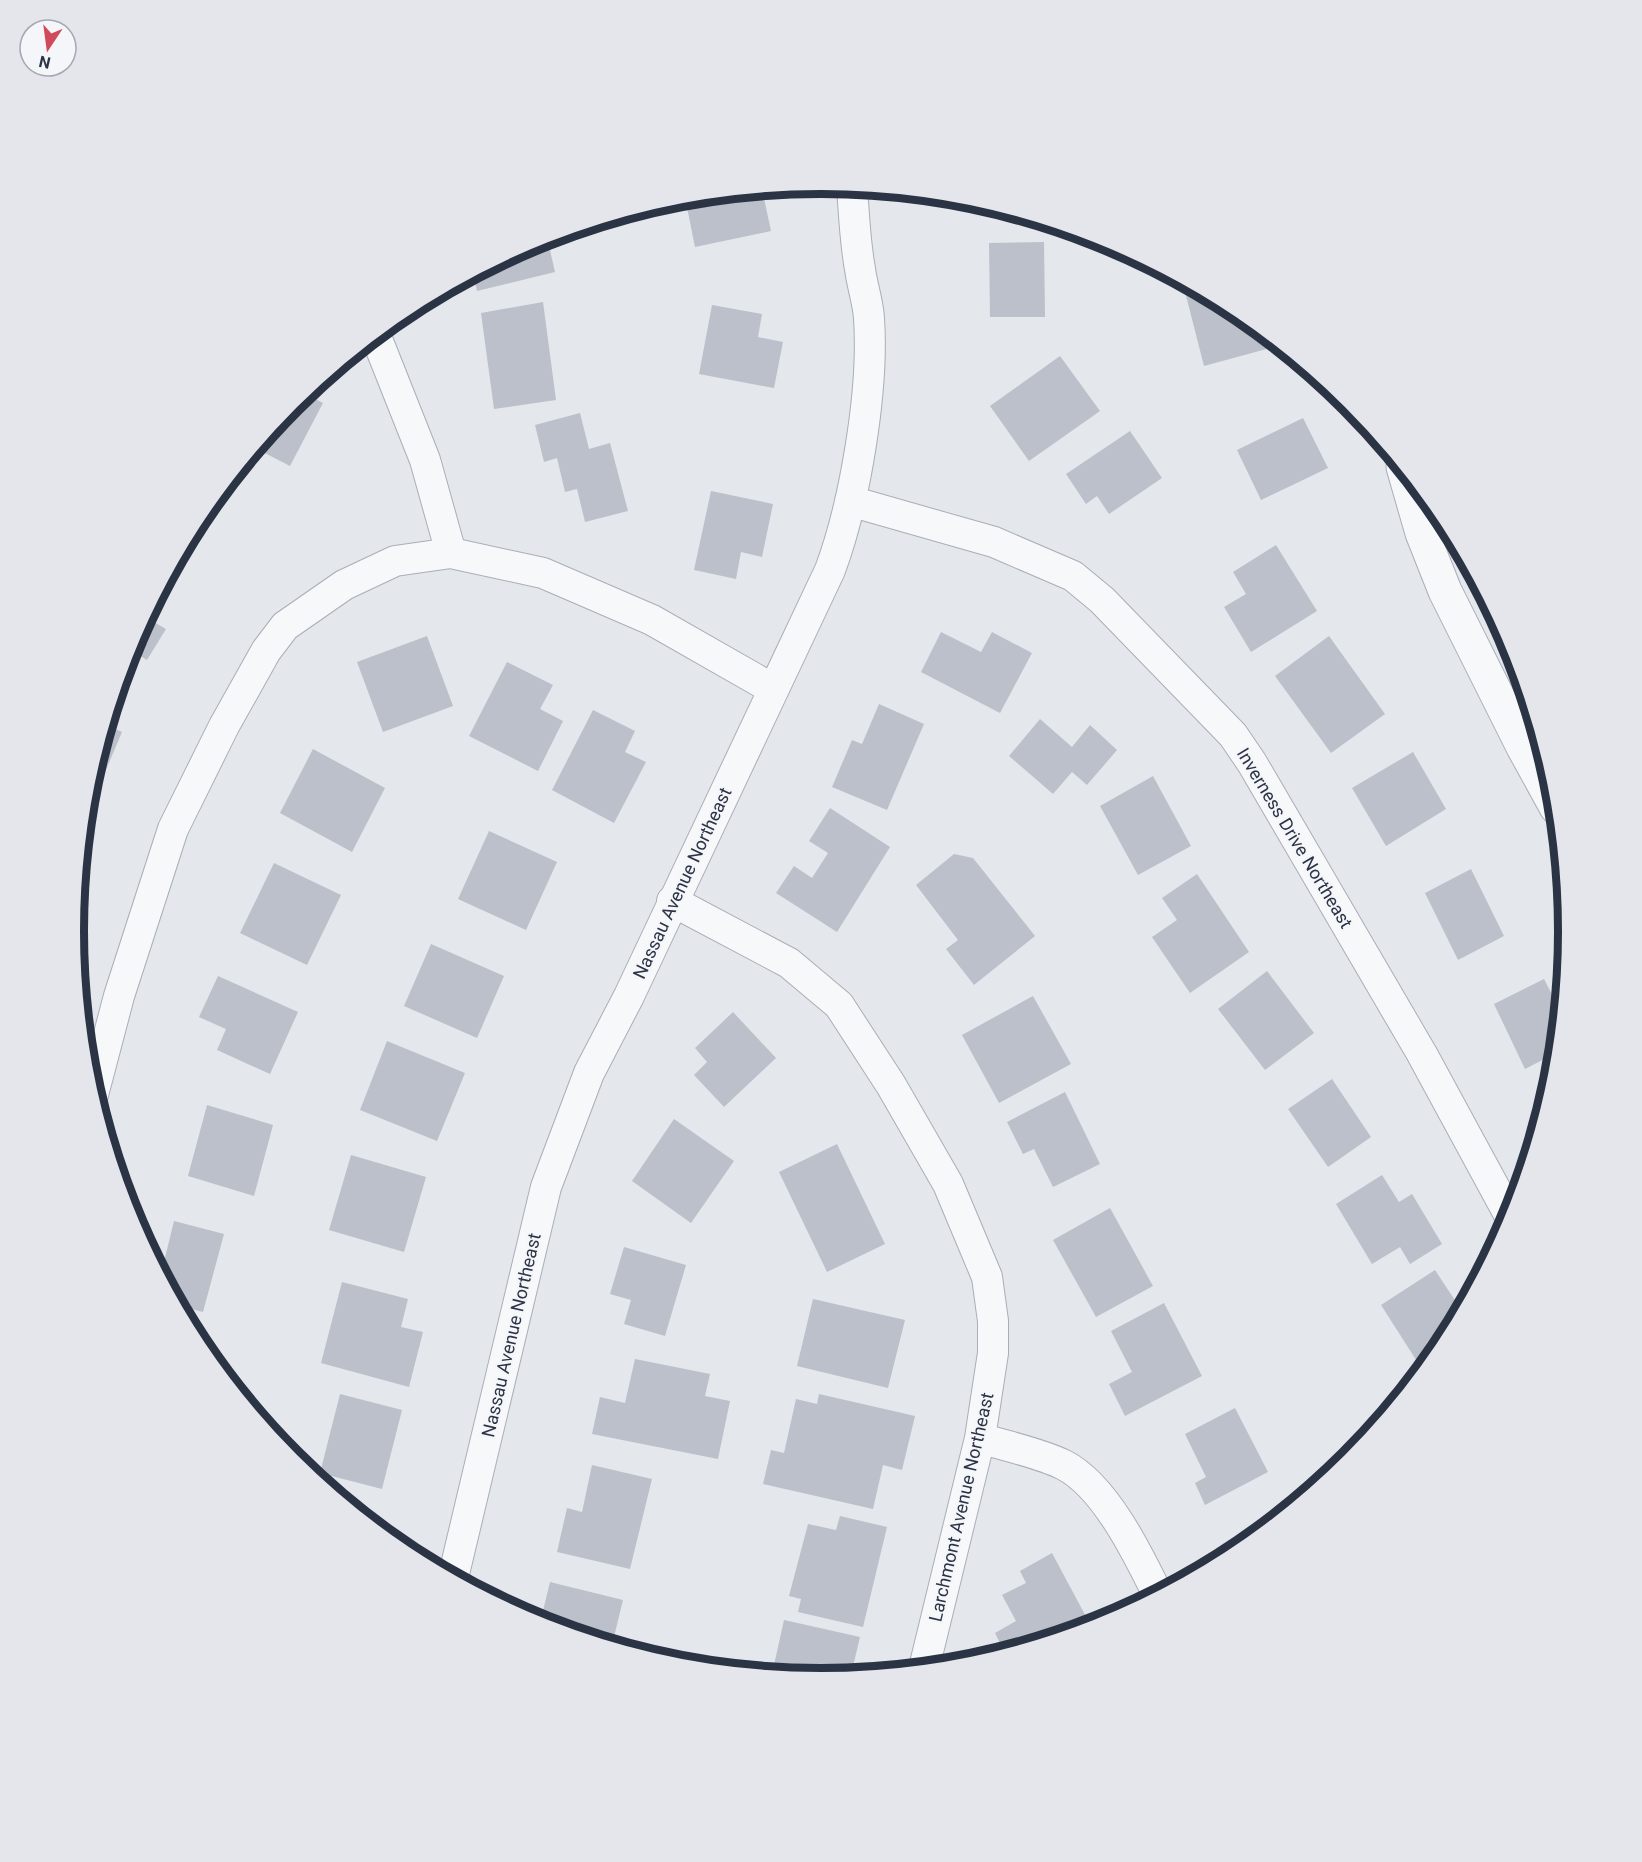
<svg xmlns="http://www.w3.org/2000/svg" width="1642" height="1862" font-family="Roboto,sans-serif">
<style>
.building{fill:#bbc0ca}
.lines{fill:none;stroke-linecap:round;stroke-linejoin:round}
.minor-casing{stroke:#a9aeb7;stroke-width:32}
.tertiary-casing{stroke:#a9aeb7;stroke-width:35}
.minor{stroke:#f7f8fa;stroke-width:30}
.tertiary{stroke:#f7f8fa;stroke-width:33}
.labels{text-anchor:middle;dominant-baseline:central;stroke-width:4.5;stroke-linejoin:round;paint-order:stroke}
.street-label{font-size:18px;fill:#2b3445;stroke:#f4f6f9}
.rim{fill:none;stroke:#2b3445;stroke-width:8}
</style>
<rect width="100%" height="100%" fill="#e4e7ec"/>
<path class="building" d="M 762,189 L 771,231 L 695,247 L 685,197 Z
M 547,237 L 555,272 L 477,291 L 473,273 Z
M 1044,242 L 1045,317 L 990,317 L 989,243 Z
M 1182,280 L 1237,310 L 1278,346 L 1204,366 Z
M 543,302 L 556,400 L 494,409 L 481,313 Z
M 712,305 L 762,314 L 758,337 L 783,342 L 774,388 L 699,374 Z
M 1060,356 L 1100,411 L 1029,461 L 990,406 Z
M 304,393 L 323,403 L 290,466 L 255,448 L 293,402 Z
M 580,413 L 589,449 L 610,443 L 628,511 L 585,522 L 577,489 L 565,492 L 557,458 L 544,462 L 535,425 Z
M 1303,418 L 1328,468 L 1261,500 L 1237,450 Z
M 1130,431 L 1162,478 L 1109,514 L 1097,496 L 1086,504 L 1066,474 Z
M 711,491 L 773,504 L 762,557 L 741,552 L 736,579 L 694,570 Z
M 1276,545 L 1317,611 L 1251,652 L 1224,607 L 1246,594 L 1233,572 Z
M 145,617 L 166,629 L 147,660 L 129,649 Z
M 941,632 L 981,652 L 992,632 L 1032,653 L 1000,713 L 921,672 Z
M 427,636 L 453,706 L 383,732 L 357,662 Z
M 1329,636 L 1385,714 L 1331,753 L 1275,676 Z
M 507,662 L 553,685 L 540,709 L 563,721 L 538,771 L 469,736 Z
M 879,704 L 924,724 L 887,810 L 832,787 L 852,740 L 862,744 Z
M 593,710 L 635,731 L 625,752 L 646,762 L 614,823 L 552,790 Z
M 1040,719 L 1072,747 L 1090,725 L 1117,750 L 1087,785 L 1072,772 L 1053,794 L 1009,756 Z
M 106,725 L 122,732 L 100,784 L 90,779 Z
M 313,749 L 385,788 L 352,852 L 280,813 Z
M 1413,752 L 1446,809 L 1386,846 L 1352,788 Z
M 1153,776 L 1191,846 L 1138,875 L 1100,806 Z
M 830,808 L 890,847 L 837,932 L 776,893 L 794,866 L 812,878 L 828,853 L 809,841 Z
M 489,831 L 557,862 L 526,930 L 458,899 Z
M 954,854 L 973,858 L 1035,936 L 974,985 L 946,949 L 958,940 L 916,885 Z
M 274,863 L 341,895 L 307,965 L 240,933 Z
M 1471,869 L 1504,936 L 1458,960 L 1425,893 Z
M 1197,874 L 1249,952 L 1190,993 L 1152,937 L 1177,920 L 1162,898 Z
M 431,944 L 504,976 L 477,1038 L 404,1006 Z
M 1267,971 L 1314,1033 L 1265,1070 L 1218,1009 Z
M 218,976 L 298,1012 L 270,1074 L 217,1050 L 226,1029 L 199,1017 Z
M 1544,979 L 1561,1012 L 1556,1053 L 1525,1069 L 1494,1004 Z
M 1033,996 L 1071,1064 L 999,1103 L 962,1035 Z
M 733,1012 L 776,1058 L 724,1107 L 694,1075 L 707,1062 L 695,1048 Z
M 387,1041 L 465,1073 L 437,1141 L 360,1110 Z
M 1332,1079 L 1371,1137 L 1328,1167 L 1288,1109 Z
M 1065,1092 L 1100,1164 L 1053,1187 L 1034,1149 L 1023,1154 L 1007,1122 Z
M 207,1105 L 273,1125 L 254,1196 L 188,1176 Z
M 674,1119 L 734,1161 L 691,1223 L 632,1181 Z
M 837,1144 L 885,1244 L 827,1272 L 779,1172 Z
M 351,1155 L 426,1177 L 404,1252 L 329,1230 Z
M 1382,1175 L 1399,1202 L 1412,1194 L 1442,1244 L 1410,1264 L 1400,1247 L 1372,1264 L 1336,1204 Z
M 1110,1208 L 1153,1286 L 1096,1317 L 1053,1240 Z
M 174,1221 L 224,1234 L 203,1312 L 177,1305 L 161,1274 Z
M 624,1247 L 686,1265 L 665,1336 L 624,1324 L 631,1300 L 610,1294 Z
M 1435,1270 L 1462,1311 L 1442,1347 L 1435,1356 L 1420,1366 L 1381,1305 Z
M 342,1282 L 408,1299 L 401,1327 L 423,1332 L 409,1387 L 321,1363 Z
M 813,1299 L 905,1320 L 888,1388 L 797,1366 Z
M 1164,1303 L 1202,1376 L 1125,1416 L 1109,1384 L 1132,1372 L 1111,1331 Z
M 635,1359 L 710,1374 L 705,1396 L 730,1401 L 718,1459 L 592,1434 L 600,1397 L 625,1403 Z
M 340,1394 L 402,1410 L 382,1489 L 320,1473 Z
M 819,1394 L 915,1416 L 902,1470 L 883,1465 L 873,1509 L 763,1484 L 771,1450 L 784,1453 L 796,1399 L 817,1404 Z
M 1235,1408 L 1268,1472 L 1205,1505 L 1195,1483 L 1206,1477 L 1185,1434 Z
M 592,1465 L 652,1479 L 630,1569 L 557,1552 L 567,1508 L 582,1512 Z
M 1289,1508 L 1290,1509 L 1256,1536 L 1252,1528 Z
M 840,1516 L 887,1527 L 863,1627 L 798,1612 L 801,1599 L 789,1596 L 808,1524 L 836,1530 Z
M 1052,1553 L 1091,1626 L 1005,1653 L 995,1633 L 1016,1621 L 1002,1595 L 1026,1583 L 1020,1571 Z
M 550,1582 L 623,1600 L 612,1645 L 556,1628 L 558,1619 L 542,1615 Z
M 784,1620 L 860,1637 L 851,1675 L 821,1678 L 772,1674 Z"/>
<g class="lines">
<g class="minor-casing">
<path id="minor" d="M 375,334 L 425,460 L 451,553
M 850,501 L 994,542 L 1073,576 L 1102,600 L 1233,735 L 1252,763 L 1422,1054 L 1511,1218
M 672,901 L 789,963 L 839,1005 L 891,1085 L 948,1184 L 987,1277 L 993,1321 L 993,1353 L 980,1438 L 924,1668
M 93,1095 L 119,996 L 173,829 L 224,726 L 266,651 L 285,626 L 344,585 L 395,561 L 451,553 L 543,573 L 652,620 L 773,689
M 980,1438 C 1005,1446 1040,1453 1064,1465 C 1105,1486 1138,1554 1158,1595
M 453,1578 L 546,1187 L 589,1073 L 629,996 L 830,570 C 855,503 874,390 869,318 C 868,302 862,285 860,269 C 855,242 854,214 852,187"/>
</g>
<g class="tertiary-casing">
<path id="tertiary" d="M 1403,467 L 1422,533 L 1445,591 L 1523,747 L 1556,807"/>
</g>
<use href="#minor" class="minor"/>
<use href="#tertiary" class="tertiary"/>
</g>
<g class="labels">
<g class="street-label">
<text transform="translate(1295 838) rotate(59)">Inverness Drive Northeast</text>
<text transform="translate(682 883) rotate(-65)">Nassau Avenue Northeast</text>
<text transform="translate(511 1335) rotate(-77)">Nassau Avenue Northeast</text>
<text transform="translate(961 1507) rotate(-77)">Larchmont Avenue Northeast</text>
</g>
</g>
<path d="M0 0H1642V1862H0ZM84 931a737 737 0 1 1 1474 0a737 737 0 1 1-1474 0Z" fill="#e4e6eb" fill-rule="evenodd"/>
<path class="rim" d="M84 931a737 737 0 1 1 1474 0a737 737 0 1 1-1474 0Z"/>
<g transform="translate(48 48) rotate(193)"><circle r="28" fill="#f4f6f9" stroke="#a4a8b1" stroke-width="1.5"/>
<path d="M0-4.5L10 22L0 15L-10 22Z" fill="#d1495b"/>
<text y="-9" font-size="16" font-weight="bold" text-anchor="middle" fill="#2b3445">N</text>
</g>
</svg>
